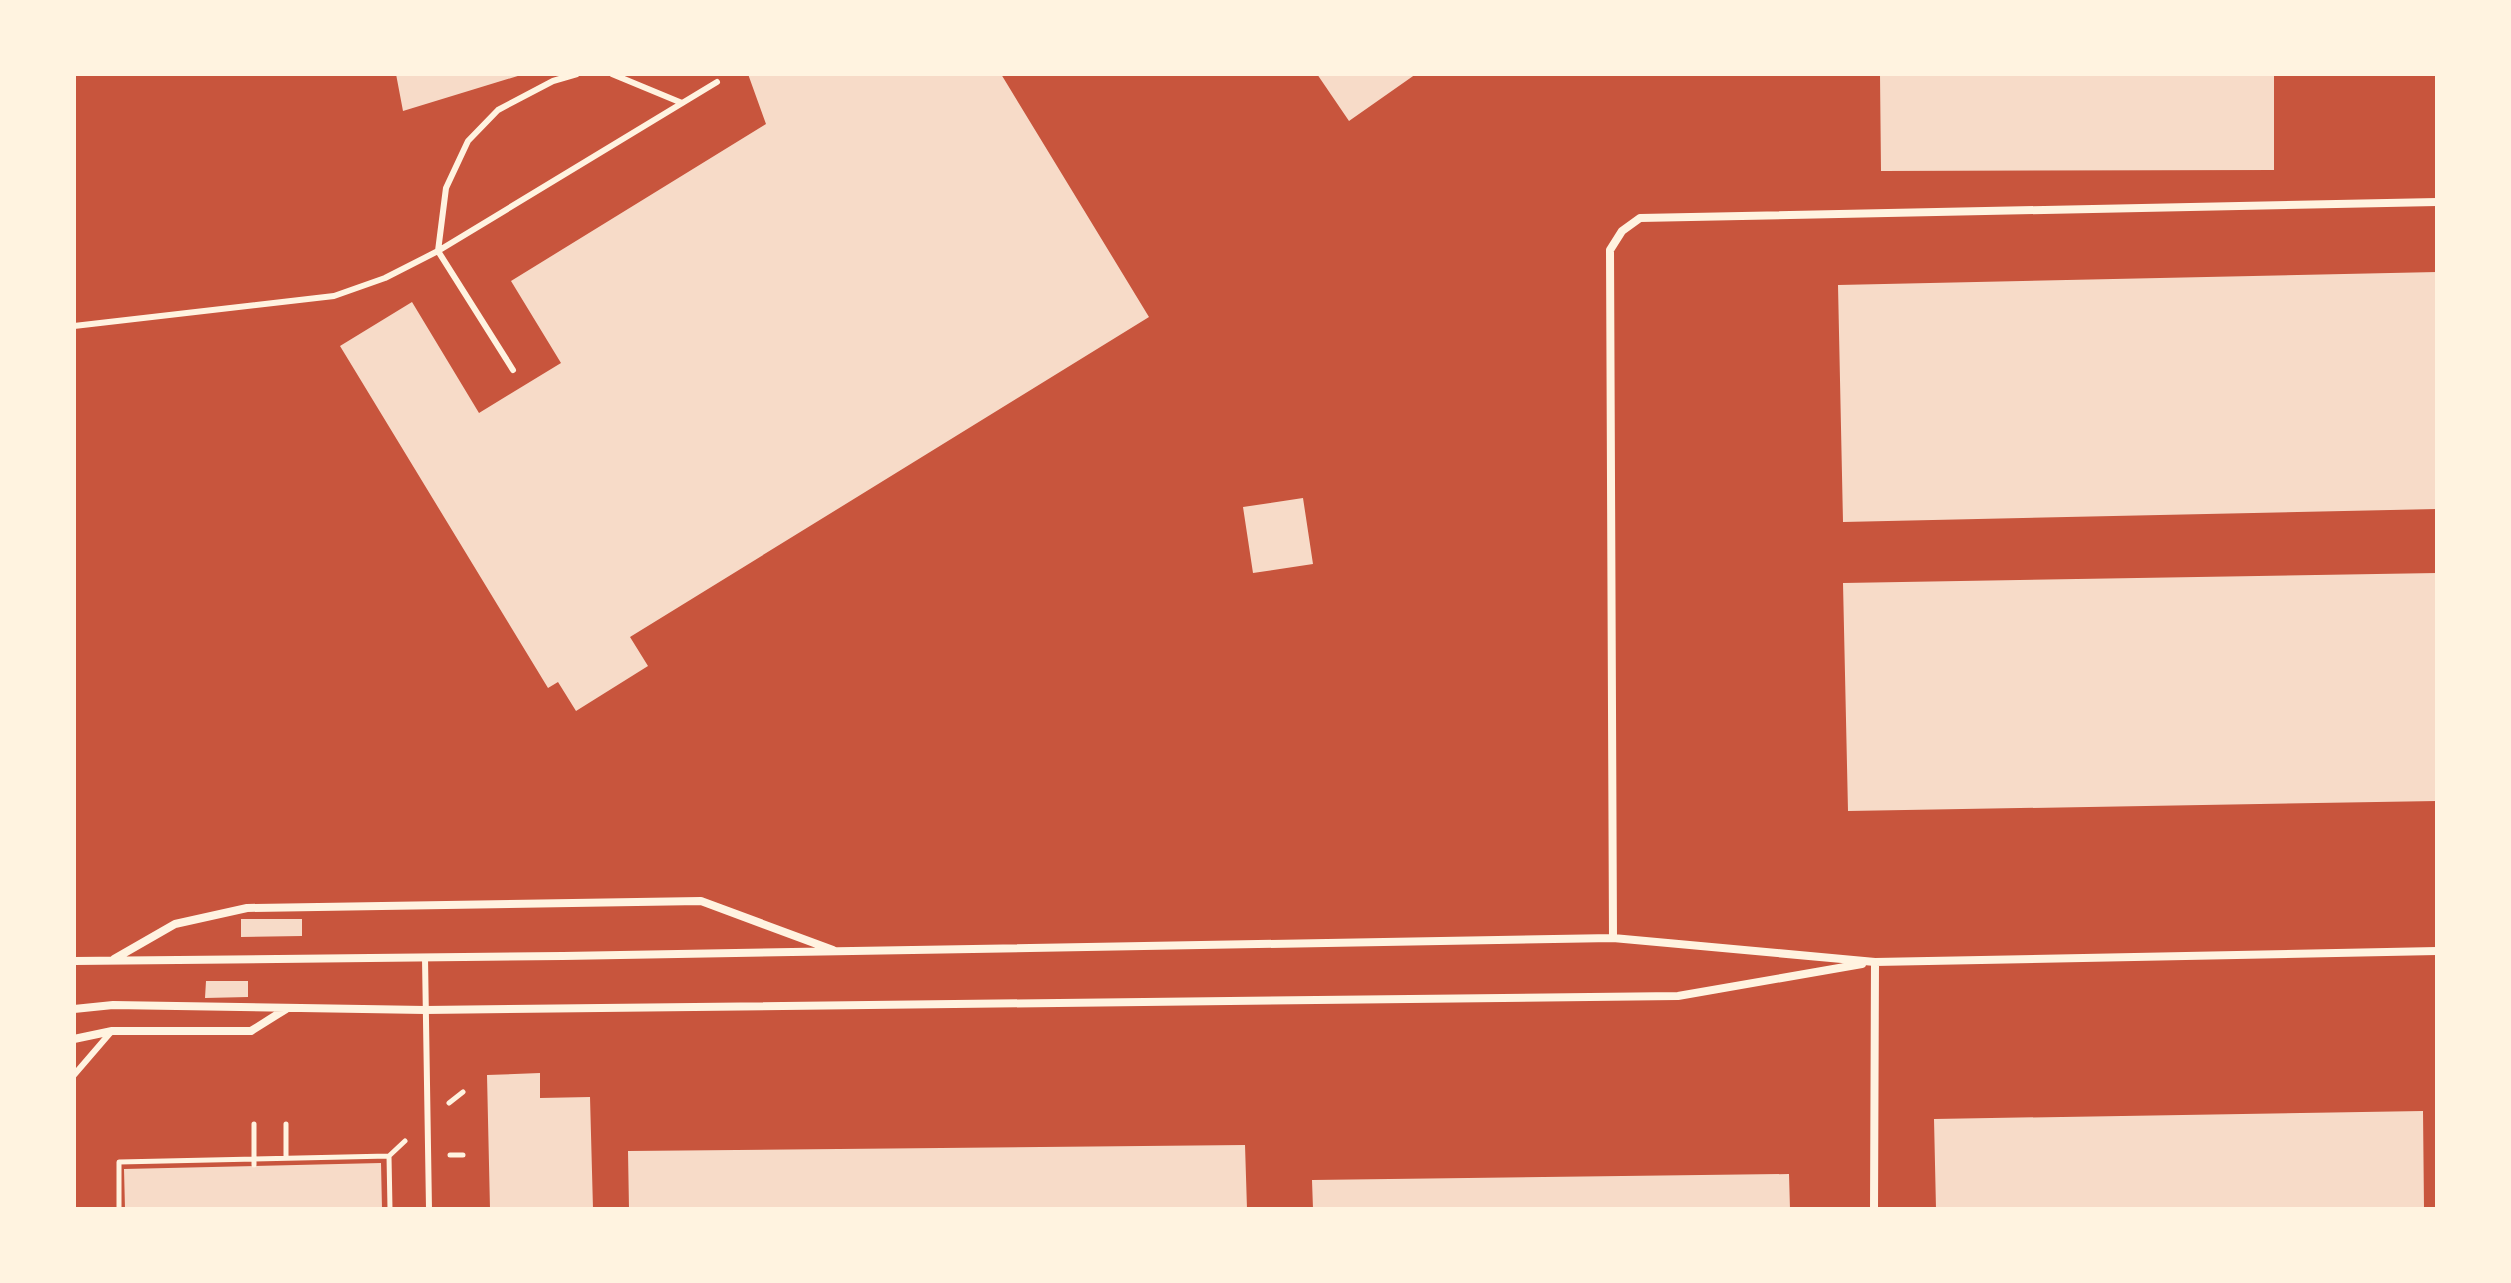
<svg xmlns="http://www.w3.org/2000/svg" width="2511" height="1283" font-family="Poppins,sans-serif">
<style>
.building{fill:#f7dbc8}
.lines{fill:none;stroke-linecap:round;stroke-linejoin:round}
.path{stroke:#fff3e0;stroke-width:5}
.service{stroke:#fff3e0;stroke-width:6}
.minor{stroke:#fff3e0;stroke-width:8}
</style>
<rect width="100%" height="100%" fill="#c8553d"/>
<path class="building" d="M 396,74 L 521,74 L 521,75 L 403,111 Z
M 748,74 L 1001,74 L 1149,317 L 630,637 L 648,666 L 576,711 L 558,682 L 548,688 L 340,346 L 412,302 L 479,413 L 561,363 L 511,281 L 766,124 Z
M 1317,74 L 1416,74 L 1349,121 Z
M 2138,74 L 2274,74 L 2274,170 L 1881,171 L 1880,75 Z
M 2437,272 L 2437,509 L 1843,522 L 1838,285 Z
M 1303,498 L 1313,564 L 1253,573 L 1243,507 Z
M 2437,573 L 2437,801 L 1848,811 L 1843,583 Z
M 241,919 L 302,919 L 302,936 L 241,937 Z
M 206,981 L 248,981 L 248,997 L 205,998 Z
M 540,1073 L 540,1098 L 590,1097 L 593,1209 L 490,1209 L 487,1075 Z
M 2423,1111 L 2424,1209 L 1936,1209 L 1934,1119 Z
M 1245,1145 L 1247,1209 L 629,1209 L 628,1151 Z
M 381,1163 L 382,1209 L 125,1209 L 124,1169 Z
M 1789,1174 L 1790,1209 L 1313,1209 L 1312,1180 Z"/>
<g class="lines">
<path class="path" d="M 449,1103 L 463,1092
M 254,1124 L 254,1165
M 286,1124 L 286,1158
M 450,1155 L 463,1155
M 389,1156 L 405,1141
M 119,1209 L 119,1162 L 389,1156 L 390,1209"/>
<path class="service" d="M 612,74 L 682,103
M 74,326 L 334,296 L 385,278 L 438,251 L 717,82
M 513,370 L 438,251 L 446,188 L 468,141 L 498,110 L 553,81 L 577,74
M 425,958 L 429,1209
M 74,1075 L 111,1032"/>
<path class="minor" d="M 1613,938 L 1610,250 L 1622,231 L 1640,218 L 2437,202
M 114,959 L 175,924 L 247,908 L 701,901 L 833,950
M 74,961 L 563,956 L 1613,938 L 1875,962 L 2437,951
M 74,1009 L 113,1005 L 425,1010 L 1678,996 L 1862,964
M 74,1039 L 112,1031 L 251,1031 L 286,1009
M 1874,1209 L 1875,962"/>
</g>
<rect width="2511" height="1283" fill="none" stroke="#fff3e0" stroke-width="152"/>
</svg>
